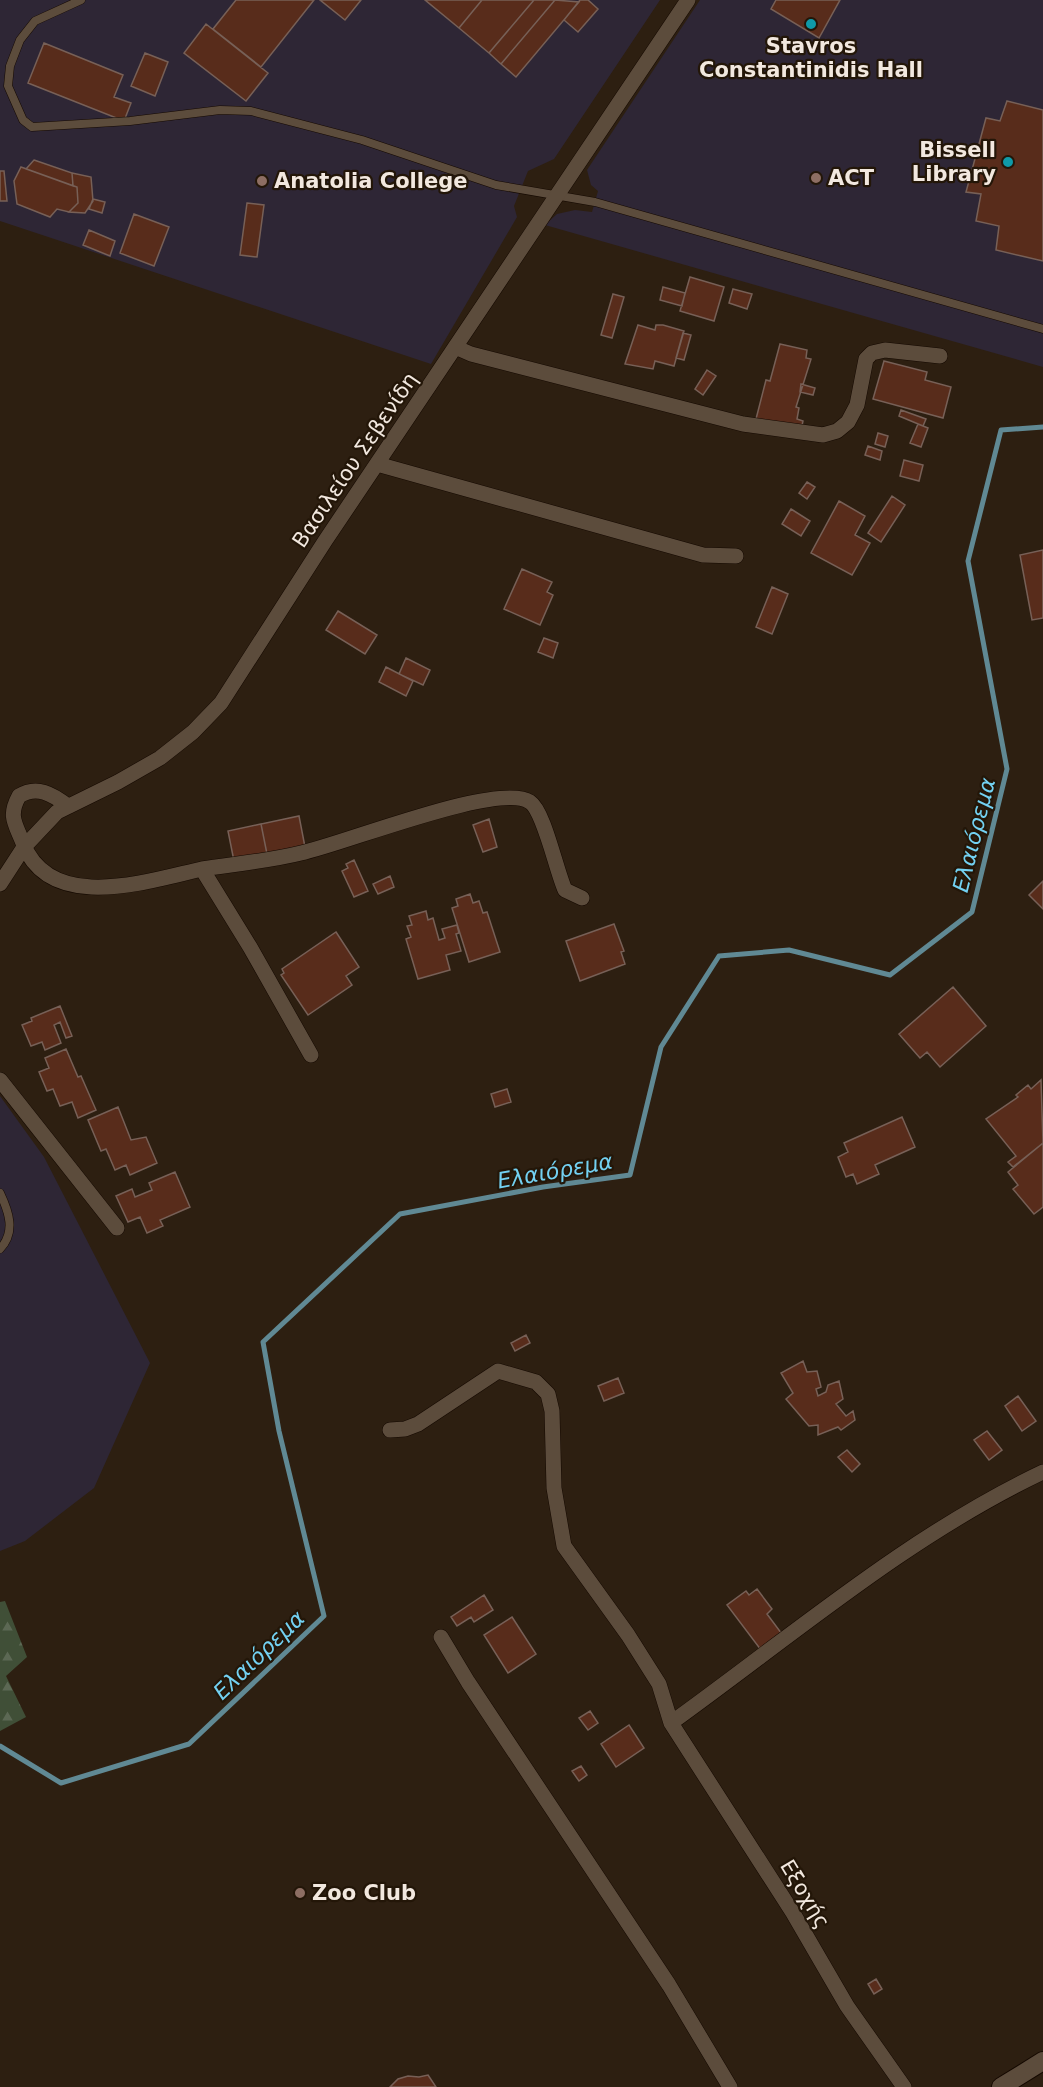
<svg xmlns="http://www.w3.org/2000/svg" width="1043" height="2087" font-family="'DejaVu Sans',sans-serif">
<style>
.education{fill:#2e2635}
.forest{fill:url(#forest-firs)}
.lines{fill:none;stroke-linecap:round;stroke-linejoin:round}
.stream{stroke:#608994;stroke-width:5}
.building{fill:#582c1b;stroke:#776057;stroke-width:1.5}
.lane-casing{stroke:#150900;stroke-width:9}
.street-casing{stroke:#150900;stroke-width:16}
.secondary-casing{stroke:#150900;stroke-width:20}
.lane{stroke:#5c4c3c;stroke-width:8}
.street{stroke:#5c4c3c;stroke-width:15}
.secondary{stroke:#5c4c3c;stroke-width:18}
.culture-dot{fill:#0f9aa8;stroke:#231608;stroke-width:2}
.education-dot{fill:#8d6e63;stroke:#231608;stroke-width:2}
.labels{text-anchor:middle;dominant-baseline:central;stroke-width:4.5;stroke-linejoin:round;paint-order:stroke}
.poi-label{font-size:21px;font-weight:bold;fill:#f2e8df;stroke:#231608;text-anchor:start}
.street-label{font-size:21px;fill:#f2e8df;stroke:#231608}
.water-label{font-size:22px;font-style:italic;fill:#73d1f2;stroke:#231608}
</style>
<defs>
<pattern id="forest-firs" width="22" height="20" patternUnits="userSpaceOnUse" patternTransform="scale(1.5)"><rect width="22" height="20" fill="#404f37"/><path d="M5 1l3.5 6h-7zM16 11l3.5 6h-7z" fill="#5c6854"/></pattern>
</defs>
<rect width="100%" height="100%" fill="#2d1f11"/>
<path class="education" d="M 0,0 L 660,0 L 554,159 L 528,171 L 514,206 L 517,217 L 431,364 L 0,221 Z
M 700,0 L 1043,0 L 1043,367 L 545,225 L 557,214 L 575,210 L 592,212 L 598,191 L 591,185 L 587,170 Z
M 0,1096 L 44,1157 L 150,1363 L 94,1488 L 25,1541 L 0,1551 Z"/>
<path class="forest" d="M 5,1601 L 27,1657 L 6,1676 L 26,1717 L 0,1731 L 0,1602 Z"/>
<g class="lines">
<path class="stream" d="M 0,1746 L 61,1783 L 189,1744 L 324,1616 L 279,1431 L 263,1342 L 400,1214 L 543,1187 L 630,1175 L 661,1047 L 719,956 L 789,950 L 890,975 L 972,912 L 1007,769 L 968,561 L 1001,430 L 1043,427"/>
</g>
<path class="building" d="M 236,0 L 314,0 L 261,67 L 213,29 Z
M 320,0 L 361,0 L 345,20 Z
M 425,0 L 482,0 L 459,28 Z
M 482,0 L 534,0 L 489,53 L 459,28 Z
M 534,0 L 555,0 L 501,64 L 489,53 Z
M 555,0 L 579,2 L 516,77 L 501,64 Z
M 580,0 L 588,0 L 598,9 L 578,32 L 564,20 Z
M 776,0 L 840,0 L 819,38 L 771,9 Z
M 206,24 L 268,73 L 246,101 L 184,53 Z
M 44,43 L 123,75 L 114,97 L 131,103 L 124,121 L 28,83 Z
M 145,53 L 168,62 L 155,96 L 131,86 Z
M 1007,101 L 1043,110 L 1043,261 L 996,250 L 999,226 L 976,221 L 981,194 L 966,192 L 986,118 L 1000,121 Z
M 34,160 L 72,173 L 73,186 L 26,169 Z
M 21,167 L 77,187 L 78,203 L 69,212 L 57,209 L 50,217 L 17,204 L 14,181 Z
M 0,171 L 4,171 L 7,201 L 0,201 Z
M 72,173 L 91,177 L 93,201 L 85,213 L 69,212 L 78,203 L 77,187 L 73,186 Z
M 93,199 L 105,202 L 102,213 L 89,209 Z
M 247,203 L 264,205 L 257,257 L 240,255 Z
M 134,214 L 169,227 L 154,266 L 120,253 Z
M 89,230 L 115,241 L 110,256 L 83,245 Z
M 690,277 L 724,287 L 714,321 L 680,311 Z
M 663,287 L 685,293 L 682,306 L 660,300 Z
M 733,289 L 752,294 L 747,309 L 729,303 Z
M 613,294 L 624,297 L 612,338 L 601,335 Z
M 638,325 L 655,330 L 656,325 L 663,325 L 684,331 L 674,366 L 655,361 L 653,369 L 625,364 Z
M 683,333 L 691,335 L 684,360 L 676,358 Z
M 780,344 L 807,350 L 806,358 L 811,359 L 796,407 L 799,408 L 797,419 L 803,421 L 801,430 L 756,419 L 766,380 L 770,381 Z
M 884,361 L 927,372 L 925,380 L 951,387 L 943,418 L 873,399 Z
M 707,370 L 716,376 L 703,395 L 695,389 Z
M 801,384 L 815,388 L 813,395 L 800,392 Z
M 901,410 L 926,419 L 923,426 L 899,416 Z
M 918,424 L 928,428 L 921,447 L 910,443 Z
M 878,433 L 888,436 L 885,447 L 875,444 Z
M 868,446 L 882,451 L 880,460 L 865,455 Z
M 904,460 L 923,465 L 919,481 L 900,476 Z
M 807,482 L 815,487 L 807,499 L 799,493 Z
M 892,496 L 905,505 L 881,542 L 868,533 Z
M 839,501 L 865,516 L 855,535 L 870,543 L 852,575 L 811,553 Z
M 791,509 L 810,521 L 801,536 L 782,524 Z
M 1043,550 L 1043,618 L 1032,620 L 1020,555 Z
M 522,569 L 552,582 L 547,592 L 553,595 L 540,625 L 504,609 Z
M 772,587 L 788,594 L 772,634 L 756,627 Z
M 338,611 L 377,635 L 365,654 L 326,630 Z
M 544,638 L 558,643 L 553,658 L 538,652 Z
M 406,658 L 430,670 L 423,685 L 399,674 Z
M 386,667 L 413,681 L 406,696 L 379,682 Z
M 299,816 L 305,847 L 267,854 L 261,824 Z
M 489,819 L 497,847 L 483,852 L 473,825 Z
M 261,824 L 267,854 L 234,861 L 228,831 Z
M 354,860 L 368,891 L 354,897 L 342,871 L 348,868 L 346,864 Z
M 390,876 L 394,887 L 378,894 L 373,884 Z
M 1043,881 L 1043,909 L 1029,895 Z
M 470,894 L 473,903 L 479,901 L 483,913 L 487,912 L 500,952 L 469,962 L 452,908 L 458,906 L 456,899 Z
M 426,911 L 428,920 L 433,918 L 439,940 L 445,938 L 442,929 L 457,925 L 459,933 L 456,934 L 461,951 L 446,955 L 450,970 L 418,979 L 406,939 L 411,937 L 407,926 L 412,925 L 409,916 Z
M 614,924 L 624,951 L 621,952 L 625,964 L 580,981 L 566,941 Z
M 336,932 L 359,967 L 346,976 L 352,985 L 308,1015 L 281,975 L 284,973 L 282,969 Z
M 953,987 L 986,1026 L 940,1067 L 927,1052 L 920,1058 L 899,1034 Z
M 60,1006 L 72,1036 L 66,1038 L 60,1022 L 54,1025 L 61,1043 L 45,1050 L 42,1042 L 31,1046 L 22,1025 L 32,1021 L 31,1018 Z
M 66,1049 L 78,1077 L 81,1076 L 96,1110 L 78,1118 L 72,1102 L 60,1106 L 53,1089 L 47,1091 L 39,1072 L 49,1068 L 45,1058 Z
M 1041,1080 L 1043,1143 L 1013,1167 L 1008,1162 L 1016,1156 L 986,1119 L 1018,1097 L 1016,1095 L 1028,1085 L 1031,1089 Z
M 507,1089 L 511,1102 L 495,1107 L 491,1094 Z
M 118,1107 L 131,1140 L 146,1137 L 157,1163 L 130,1175 L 126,1165 L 115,1170 L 106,1149 L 101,1151 L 88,1120 Z
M 902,1117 L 915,1147 L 875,1165 L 879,1174 L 857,1184 L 853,1174 L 846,1177 L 838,1157 L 848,1152 L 844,1143 Z
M 1043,1143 L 1043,1207 L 1034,1214 L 1013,1189 L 1018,1185 L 1008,1172 Z
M 175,1172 L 190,1207 L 160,1220 L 163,1226 L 147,1233 L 140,1217 L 128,1222 L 116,1196 L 132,1189 L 135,1197 L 152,1190 L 149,1183 Z
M 526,1335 L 530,1343 L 515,1351 L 511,1343 Z
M 803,1361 L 807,1372 L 817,1371 L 821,1387 L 816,1389 L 818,1396 L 826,1392 L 828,1385 L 839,1381 L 843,1399 L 836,1404 L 846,1416 L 853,1411 L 855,1420 L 841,1430 L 838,1427 L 818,1435 L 818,1425 L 809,1426 L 786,1399 L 793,1393 L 781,1373 Z
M 618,1378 L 624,1393 L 604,1401 L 598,1386 Z
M 1018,1396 L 1036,1421 L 1022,1431 L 1005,1406 Z
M 987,1431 L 1002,1450 L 989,1460 L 974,1440 Z
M 847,1450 L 860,1464 L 852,1472 L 838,1457 Z
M 757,1589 L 772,1609 L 767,1614 L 782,1634 L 761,1650 L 727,1605 L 746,1591 L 749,1595 Z
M 484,1595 L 493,1610 L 474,1622 L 471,1617 L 457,1626 L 451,1617 Z
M 512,1617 L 536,1654 L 508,1673 L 484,1635 Z
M 590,1711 L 598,1723 L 588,1730 L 579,1718 Z
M 629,1725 L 644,1748 L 616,1767 L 601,1744 Z
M 581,1766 L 587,1775 L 579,1781 L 572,1771 Z
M 876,1979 L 882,1989 L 874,1994 L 868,1984 Z
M 428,2075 L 436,2087 L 390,2087 L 398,2079 L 408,2076 L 419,2077 Z"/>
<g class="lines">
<g class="lane-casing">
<path id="lane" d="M 81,0 L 35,21 L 20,40 L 10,66 L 8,86 L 23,120 L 32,127 L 130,121 L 220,110 L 251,111 L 362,140 L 496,185 L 595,202 L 1043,329
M 0,1193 C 9,1212 16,1232 0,1249"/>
</g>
<g class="street-casing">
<path id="street" d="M 455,347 L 471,354 L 743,424 L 823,435 L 837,431 L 848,422 L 857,405 L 866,359 L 872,353 L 885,350 L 940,356
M 377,464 L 703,555 L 736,556
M 68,806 C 52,794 37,785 19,796 C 8,816 15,823 23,843 C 50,914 148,881 202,869 L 250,947 L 311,1055
M 202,869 C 235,864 269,861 301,853 C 344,844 499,781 530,802 C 544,811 556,870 565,890 L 582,898
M 0,884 L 24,847 L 57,812 L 118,782 L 160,758 L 193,732 L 221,703 L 325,541 L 688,0
M 0,1080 L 117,1228
M 390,1430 L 405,1429 L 418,1424 L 498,1371 L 536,1382 L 548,1394 L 552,1411 L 554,1488 L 564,1546 L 628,1635 L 659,1684 L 671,1723 L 793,1913 L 847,2006 L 904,2087
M 441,1637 L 468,1682 L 669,1985 L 730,2087
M 671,1723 C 792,1636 908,1536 1043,1472"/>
</g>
<g class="secondary-casing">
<path id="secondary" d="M 1001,2087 L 1043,2061"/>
</g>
<use href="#lane" class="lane"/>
<use href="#street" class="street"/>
<use href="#secondary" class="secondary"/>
</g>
<g class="culture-dot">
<circle cx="811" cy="24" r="6"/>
<circle cx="1008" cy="162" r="6"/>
</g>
<g class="education-dot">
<circle cx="816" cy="178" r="6"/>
<circle cx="262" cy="181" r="6"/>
<circle cx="300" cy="1893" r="6"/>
</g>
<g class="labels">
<g class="poi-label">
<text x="811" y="46" text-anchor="middle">Stavros<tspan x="811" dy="24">Constantinidis Hall</tspan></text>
<text x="996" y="150" text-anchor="end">Bissell<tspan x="996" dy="24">Library</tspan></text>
<text x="828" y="178">ACT</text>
<text x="274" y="181">Anatolia College</text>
<text x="312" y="1893">Zoo Club</text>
</g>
<g class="street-label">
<text transform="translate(355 460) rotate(-56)">Βασιλείου Σεβενίδη</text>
<text transform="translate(805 1894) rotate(59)">Εξοχής</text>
</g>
<g class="water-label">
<text transform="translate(974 835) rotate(-76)">Ελαιόρεμα</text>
<text transform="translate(555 1171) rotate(-10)">Ελαιόρεμα</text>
<text transform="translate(259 1655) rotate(-44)">Ελαιόρεμα</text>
</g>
</g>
</svg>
